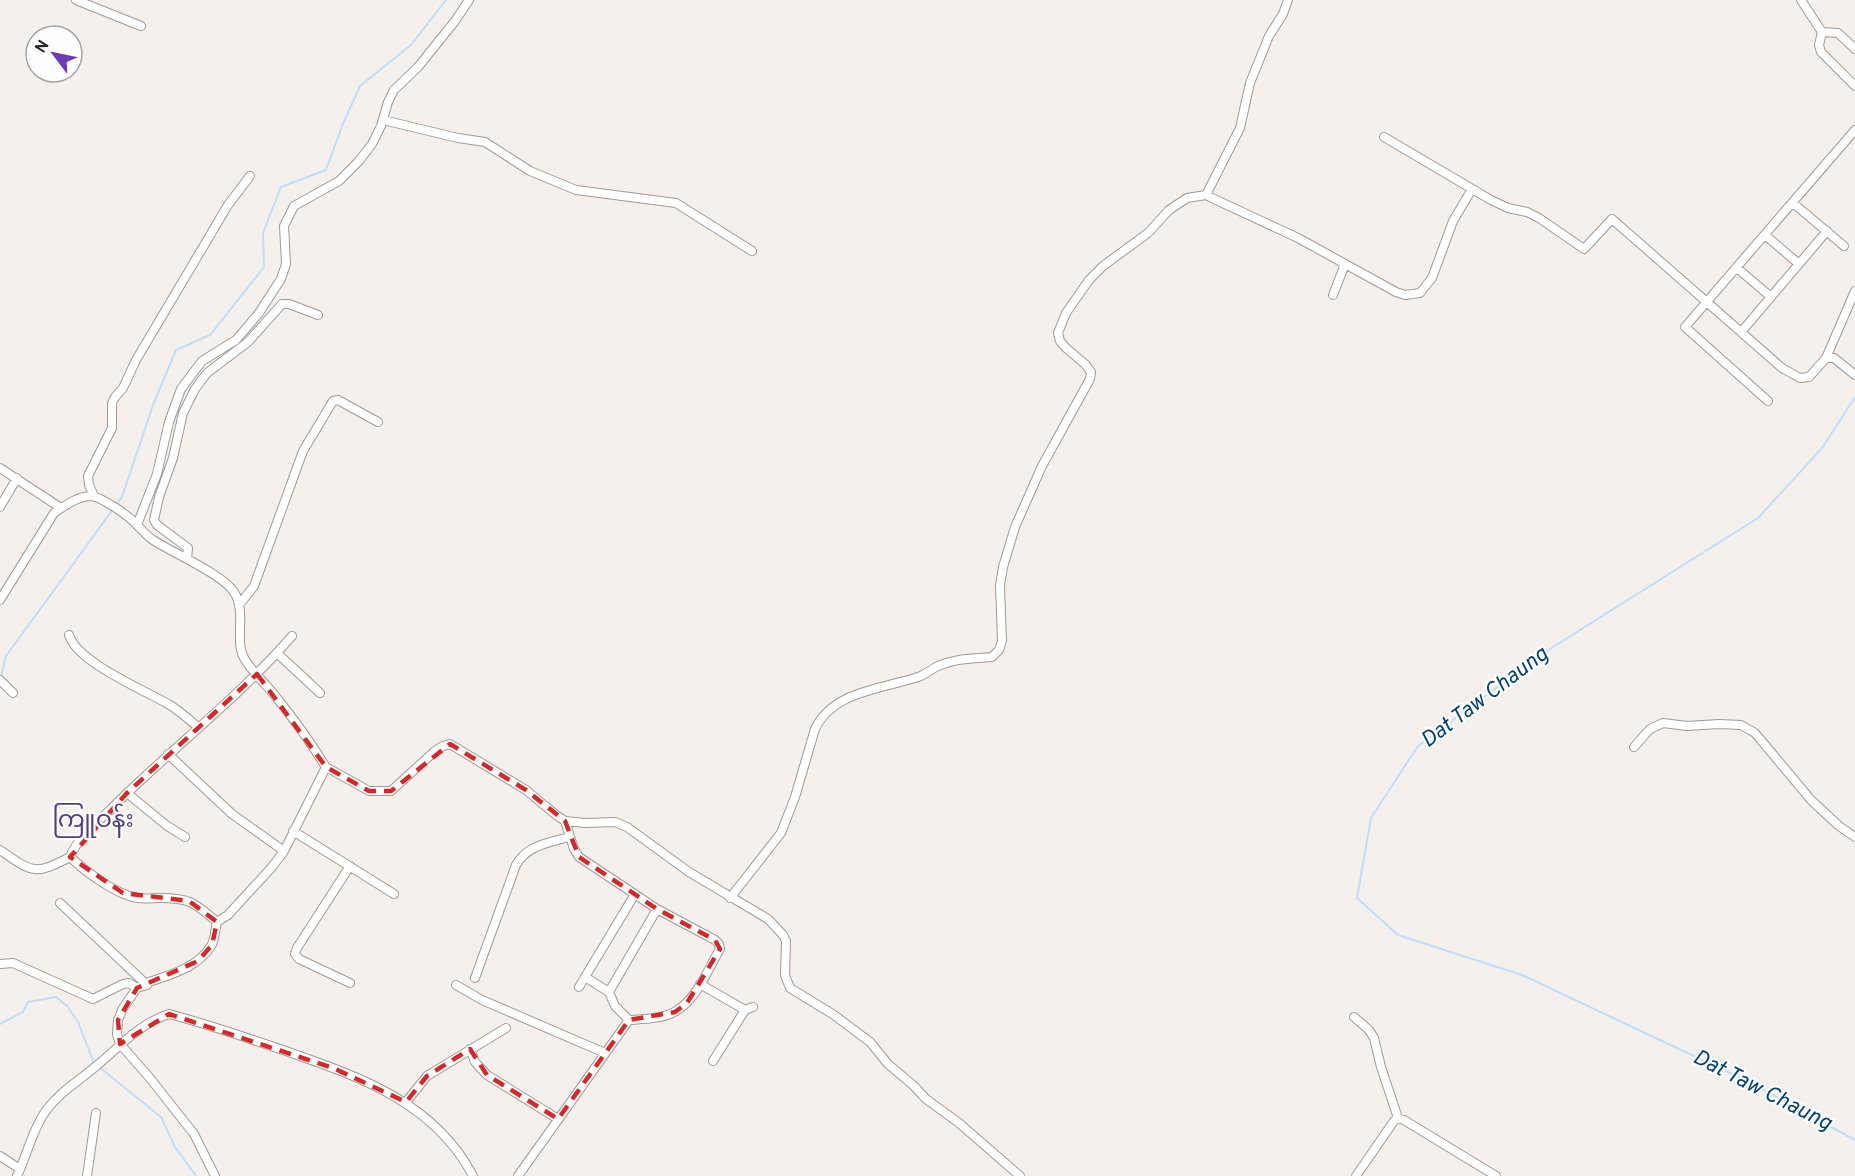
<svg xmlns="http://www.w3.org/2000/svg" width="1855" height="1176" font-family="Overpass,'Noto Sans Myanmar',sans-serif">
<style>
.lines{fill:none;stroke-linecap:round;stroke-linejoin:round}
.stream{stroke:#bedefc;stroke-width:2}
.minor-casing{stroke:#9f9a96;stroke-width:10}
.minor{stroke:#fff;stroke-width:8}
.marked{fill:none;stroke:#d62828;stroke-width:4.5;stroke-dasharray:12 8;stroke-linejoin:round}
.labels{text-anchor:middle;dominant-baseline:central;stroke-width:4.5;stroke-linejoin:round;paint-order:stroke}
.water-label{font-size:22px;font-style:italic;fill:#01426f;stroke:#fefefe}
.quarter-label{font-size:24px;fill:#513f7c;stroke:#fefefe}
</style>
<rect width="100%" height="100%" fill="#f5f0eb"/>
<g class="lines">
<path class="stream" d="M 1855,397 L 1822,448 L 1758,518 L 1545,652 L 1418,746 L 1371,818 L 1357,898 L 1398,935 L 1522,975 L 1749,1082 L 1855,1140
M 1,677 L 6,656 L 122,497 L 153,405 L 176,350 L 210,335 L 264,267 L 263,233 L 281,187 L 326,170 L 342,126 L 360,86 L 411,45 L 446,0
M 0,1024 L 23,1012 L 28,1002 L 56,997 L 67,1006 L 78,1022 L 94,1063
M 99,1067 L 161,1117 L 175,1147 L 196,1176"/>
<g class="minor-casing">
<path id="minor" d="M 76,0 L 141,26
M 1801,0 L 1822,32 L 1819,45 L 1821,52 L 1855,86
M 1822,32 L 1838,33 L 1855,49
M 383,120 L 458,138 L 485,142 L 530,171 L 576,190 L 676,203 L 752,251
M 1384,137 L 1491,200 L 1508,208 L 1527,212 L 1539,218 L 1584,249 L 1612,219 L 1782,368 L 1800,378 L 1809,377 L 1826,358 L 1834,358 L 1855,375
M 1206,195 L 1240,128 L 1250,83 L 1269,36 L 1283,14 L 1288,0
M 1793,203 L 1844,246
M 1765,235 L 1799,264
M 1737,268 L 1771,297
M 1333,295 L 1345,264
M 1742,331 L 1827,231
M 1826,358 L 1855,291
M 1768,401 L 1685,327 L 1855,130
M 0,468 L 61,508
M 94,496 L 89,485 L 88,476 L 112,428 L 112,403 L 115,397 L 123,388 L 136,360 L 228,205 L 250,176
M 0,507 L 17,478
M 137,525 L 157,474 L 169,422 L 181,389 L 202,361 L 236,340 L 259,313 L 281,279 L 286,264 L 284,226 L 294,206 L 339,181 L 359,161 L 372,144 L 381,126 L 388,102 L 394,90 L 418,67 L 455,21 L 469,0
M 187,559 L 188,548 L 157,525 L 154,520 L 159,497 L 173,458 L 183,413 L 195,389 L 207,373 L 248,342 L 282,304 L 289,304 L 318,315
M 0,600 L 54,513 C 64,506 78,496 91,496 C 102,497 129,516 137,525 C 142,530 147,536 153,540 C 173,553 222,574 234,592 C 247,612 234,640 244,658 C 252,672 266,684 276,697 C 294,719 311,743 326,767 L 284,851 L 272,867 L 228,915 L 217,922 C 215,930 215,940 211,946 C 197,968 172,974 149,982 L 147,985 L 137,988 L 123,1008 L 118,1020 L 117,1034 L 120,1044 L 149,1077 L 194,1134 L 215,1176
M 239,605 L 254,586 L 303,451 L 333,401 L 338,400 L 378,422
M 69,635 C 77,662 144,690 168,704 C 179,710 188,719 198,727
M 277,653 L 320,693
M 0,680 L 13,693
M 1634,747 L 1650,729 L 1663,723 L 1687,726 L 1719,724 L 1741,725 L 1755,733 L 1811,800 L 1839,826 L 1855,837
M 168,754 L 232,814 L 284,851
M 326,767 L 369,791 L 391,791 L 435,751 L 443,746 L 450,744 L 526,790 L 556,815 L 565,821 L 585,823 L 615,822 L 627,827 L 689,872 L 768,919 L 783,935 L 786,941 L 785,975 L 790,988 L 834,1015 L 870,1042 L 888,1064 L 914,1086 L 926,1099 L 959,1123 L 1020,1176
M 127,793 L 166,825 L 185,837
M 565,821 L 574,849 L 579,857 L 657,909 L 715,940 L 719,944 L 720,949 C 708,969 697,999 676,1011 C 663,1019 644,1019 629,1020 L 615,1006 L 609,992 L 657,909
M 293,831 L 394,894
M 0,850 C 32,872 34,876 70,857
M 730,898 L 781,833 L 795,797 L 815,729 C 833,691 882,689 918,677 C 925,675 931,669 938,666 C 956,658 973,659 992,657 L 999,650 L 1002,641 L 1000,585 L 1003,567 L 1015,527 L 1042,466 L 1090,379 L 1091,372 L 1085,364 L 1066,348 L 1060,341 L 1058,333 L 1066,313 L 1089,280 L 1103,266 L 1148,233 L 1169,210 L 1187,198 L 1206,195 L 1212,198 L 1298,238 L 1396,292 L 1405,295 L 1420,293 L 1432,278 L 1453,221 L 1472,189
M 60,903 L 147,985
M 217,922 C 195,903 191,898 160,898 C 153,898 144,899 137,898 C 115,894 86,872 70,857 C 78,836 102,819 118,802 C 175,746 239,697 292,636
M 0,964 L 13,963 L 93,999 L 123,984 L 129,983 L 137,988
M 585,977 L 609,992
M 475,978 L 516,865 C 527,845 549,843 569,837
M 350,983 L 299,959 L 295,954 L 297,948 L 350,866
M 700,984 L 745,1010 L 753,1007
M 456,985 L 482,1000 L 605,1053
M 579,987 L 635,894
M 1354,1017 L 1369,1030 L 1374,1038 L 1381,1067 L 1398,1118
M 470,1049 L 475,1062 L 487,1075 L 558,1119
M 713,1061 L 745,1010
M 406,1102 L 427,1076 L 506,1028
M 0,1156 L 20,1169
M 17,1176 C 27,1155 32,1131 45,1112 C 60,1091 82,1079 101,1062 C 122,1044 141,1023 169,1014 C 207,1024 245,1037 283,1050 C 357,1076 434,1101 473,1176
M 87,1176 L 96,1113
M 518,1176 L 629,1020
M 1356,1176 L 1394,1121 L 1398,1118 L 1404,1120 L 1496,1176"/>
</g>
<use href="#minor" class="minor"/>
</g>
<path class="marked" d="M 257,674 L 326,767 L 369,791 L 391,791 L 450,744 L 526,790 L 565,821 L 579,857 L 657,909 L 715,940 L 720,949 L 687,1003 L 675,1012 L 629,1020 L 558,1119 L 487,1075 L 470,1049 L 427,1076 L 406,1102 L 333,1068 L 169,1014 L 120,1044 L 118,1020 L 137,988 L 198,961 L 212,945 L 217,922 L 189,901 L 123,893 L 70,857 L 127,793 Z"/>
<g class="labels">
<g class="water-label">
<text transform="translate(1485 698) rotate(-37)">Dat Taw Chaung</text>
<text transform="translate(1762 1091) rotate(27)">Dat Taw Chaung</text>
</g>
<g class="quarter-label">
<text x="93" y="821">ကြူဝန်း</text>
</g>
</g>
<g transform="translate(54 54) rotate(302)"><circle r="28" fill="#fefefe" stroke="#a7a6a6" stroke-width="1.5"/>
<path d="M0-4.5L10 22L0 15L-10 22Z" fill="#683db5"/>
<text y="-9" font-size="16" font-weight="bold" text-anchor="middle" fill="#242321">N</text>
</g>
</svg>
